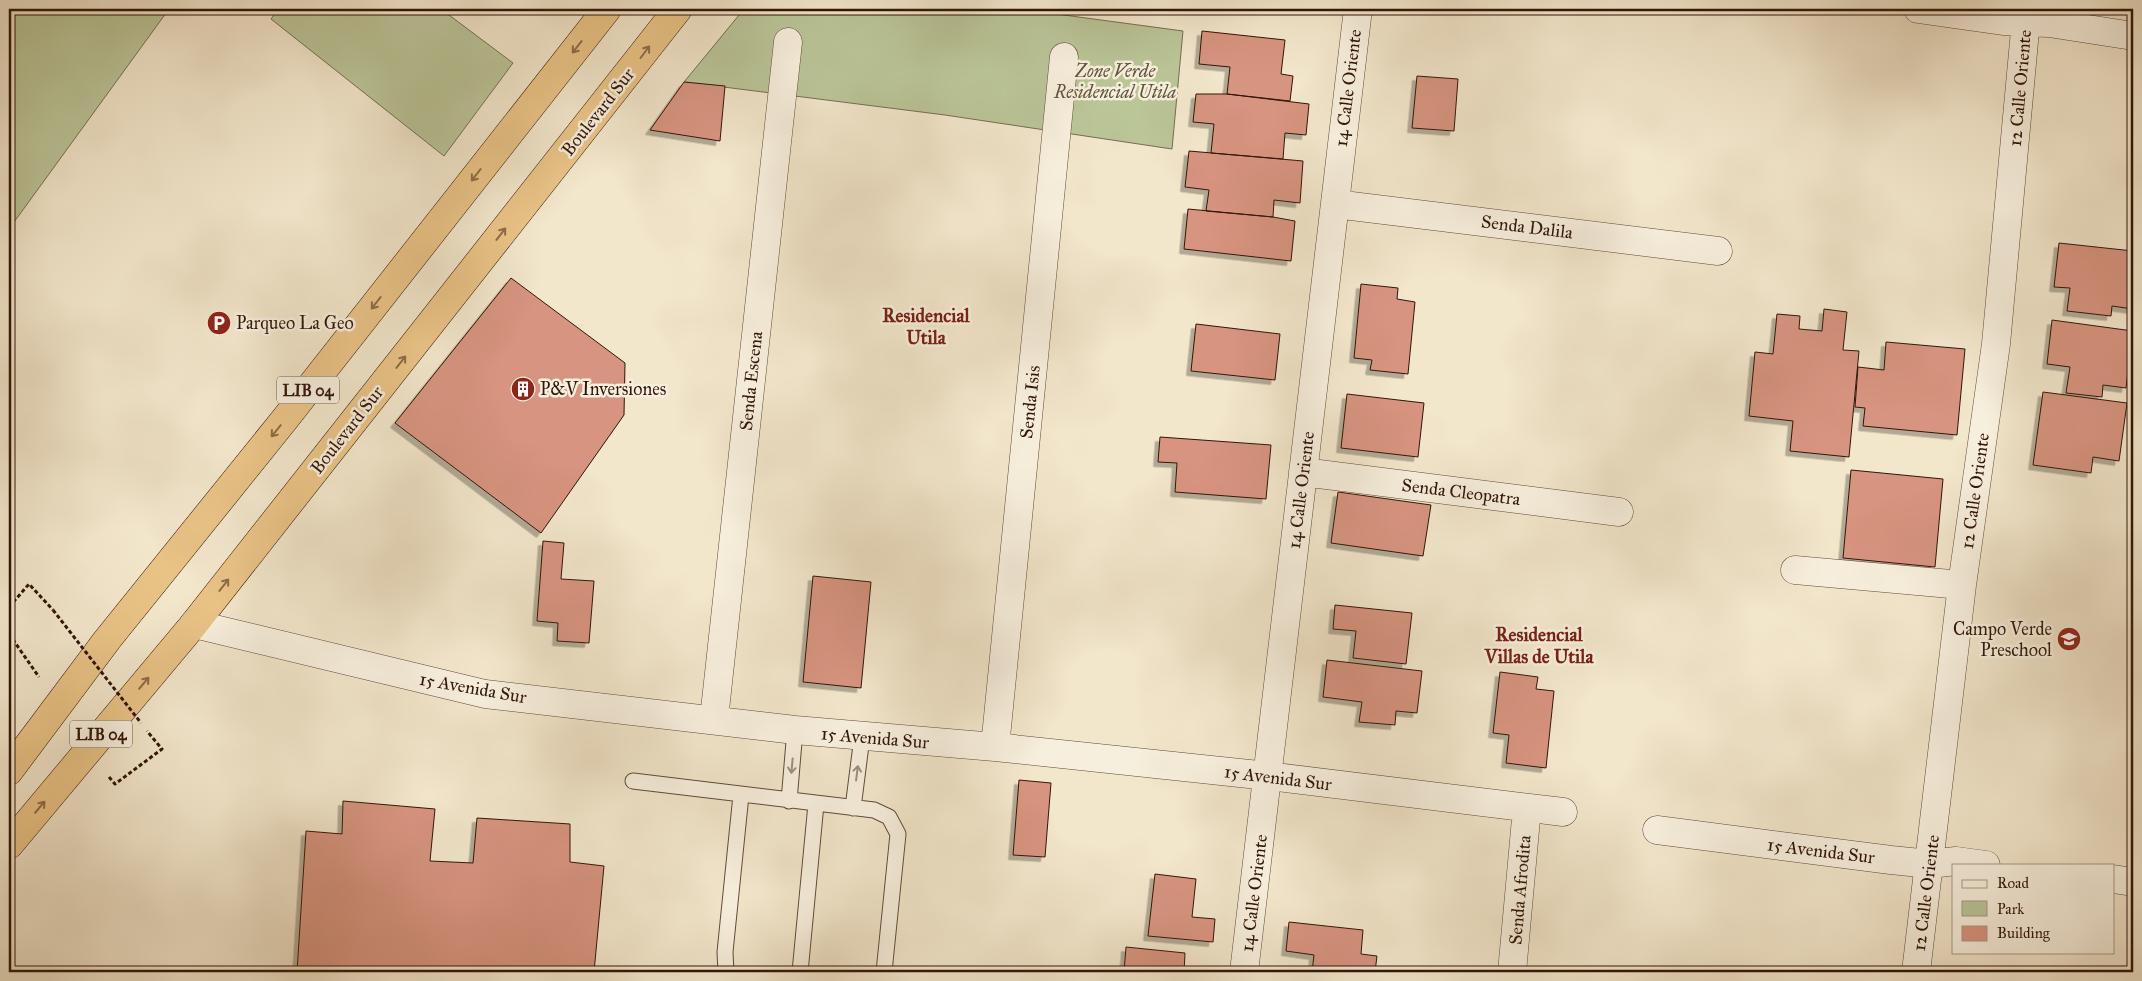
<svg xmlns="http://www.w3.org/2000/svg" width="2142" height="981" font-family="'IM FELL Great Primer',serif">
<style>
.green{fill:#bac598;stroke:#766d50}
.building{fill:#d79480;stroke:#311507;filter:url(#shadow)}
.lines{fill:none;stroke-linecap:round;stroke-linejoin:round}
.lane-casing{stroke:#614938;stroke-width:17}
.street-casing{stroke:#614938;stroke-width:29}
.highway-casing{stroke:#311507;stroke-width:29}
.path{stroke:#311507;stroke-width:3;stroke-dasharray:4 2.5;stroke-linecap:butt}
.lane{stroke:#f7efdd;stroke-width:15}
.street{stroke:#f7efdd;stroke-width:28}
.highway{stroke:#e9c386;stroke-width:28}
.path-bridge{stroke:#311507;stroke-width:3;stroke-dasharray:4 2.5;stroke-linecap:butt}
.oneway{stroke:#8d6c46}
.oneway2{stroke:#9e8d7d}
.labels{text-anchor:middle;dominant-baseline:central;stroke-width:5;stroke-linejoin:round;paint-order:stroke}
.shield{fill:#f7efdd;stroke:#6c5647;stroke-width:1}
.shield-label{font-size:16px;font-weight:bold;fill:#311507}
.park-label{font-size:18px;font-style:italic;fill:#61533a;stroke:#f7efdd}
.street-label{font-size:18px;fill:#311507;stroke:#f7efdd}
.poi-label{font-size:18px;fill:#311507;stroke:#f7efdd;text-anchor:start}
.neighbourhood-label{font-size:19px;font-weight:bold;fill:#7a1f14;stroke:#f7efdd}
</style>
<defs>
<filter id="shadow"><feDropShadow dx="-4.5" dy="4.5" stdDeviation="0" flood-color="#0004"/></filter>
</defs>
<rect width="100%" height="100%" fill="#f2e6cb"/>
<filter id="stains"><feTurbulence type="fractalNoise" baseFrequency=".004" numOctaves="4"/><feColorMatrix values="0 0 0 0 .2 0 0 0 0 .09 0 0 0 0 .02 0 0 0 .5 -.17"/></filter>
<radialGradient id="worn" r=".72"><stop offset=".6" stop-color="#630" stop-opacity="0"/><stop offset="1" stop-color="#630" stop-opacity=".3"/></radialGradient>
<path class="green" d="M 9,9 L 169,9 L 9,229 Z
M 278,9 L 441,9 L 513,63 L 444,156 L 271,19 Z
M 744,9 L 1019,9 L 1183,31 L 1172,149 L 945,115 L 684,82 Z"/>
<path class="building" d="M 1202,31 L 1285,40 L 1281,74 L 1293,76 L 1290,101 L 1227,94 L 1230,67 L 1199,64 Z
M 1417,76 L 1458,79 L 1454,131 L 1412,128 Z
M 684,82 L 725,86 L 720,141 L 650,130 Z
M 1196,94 L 1227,94 L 1309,104 L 1306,135 L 1285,133 L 1283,159 L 1211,153 L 1214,124 L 1193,122 Z
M 1189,151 L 1303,161 L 1300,203 L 1274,200 L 1273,217 L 1206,211 L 1209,190 L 1185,187 Z
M 1188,209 L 1273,217 L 1295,221 L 1291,261 L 1184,249 Z
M 2059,243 L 2133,251 L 2133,309 L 2112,306 L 2111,316 L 2067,311 L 2070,288 L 2054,287 Z
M 511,278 L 625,363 L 624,415 L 541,533 L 395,423 Z
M 1361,284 L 1398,288 L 1397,299 L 1415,302 L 1408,374 L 1370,370 L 1372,360 L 1354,358 Z
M 1824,309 L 1847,312 L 1843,350 L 1859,351 L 1849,457 L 1790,451 L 1793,421 L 1749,416 L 1755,352 L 1773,354 L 1777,314 L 1800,316 L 1799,329 L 1822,331 Z
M 2052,320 L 2133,331 L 2126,388 L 2103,385 L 2102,397 L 2066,393 L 2070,367 L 2047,364 Z
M 1196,324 L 1280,334 L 1275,380 L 1191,371 Z
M 1886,342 L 1965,349 L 1957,435 L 1863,426 L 1865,408 L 1855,407 L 1858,367 L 1884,370 Z
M 2043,392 L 2127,403 L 2119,461 L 2093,457 L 2091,473 L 2033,465 Z
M 1347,394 L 1424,403 L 1418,457 L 1341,448 Z
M 1160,437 L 1271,445 L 1266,499 L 1175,492 L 1177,463 L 1158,462 Z
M 1851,470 L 1943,479 L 1935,567 L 1843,558 Z
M 1338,492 L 1431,505 L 1423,556 L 1331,543 Z
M 543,541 L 564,543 L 561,579 L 594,581 L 589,643 L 557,641 L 558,623 L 537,621 Z
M 813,576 L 871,582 L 861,688 L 803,682 Z
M 1335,605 L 1412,613 L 1406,664 L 1353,658 L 1356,631 L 1333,629 Z
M 1327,660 L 1422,671 L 1417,713 L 1396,711 L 1395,725 L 1359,722 L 1362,702 L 1323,697 Z
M 1500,672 L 1538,677 L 1536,689 L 1554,691 L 1546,768 L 1506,763 L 1509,735 L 1493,733 Z
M 1019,780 L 1051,783 L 1045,857 L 1013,855 Z
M 343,801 L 435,809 L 430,861 L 473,863 L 477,818 L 570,824 L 570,862 L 604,866 L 594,972 L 297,972 L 306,831 L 342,834 Z
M 1155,874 L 1196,879 L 1192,917 L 1215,919 L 1213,942 L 1148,936 Z
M 1289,922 L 1363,930 L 1361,954 L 1377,956 L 1375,972 L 1312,972 L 1314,955 L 1286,951 Z
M 1126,947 L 1185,953 L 1184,972 L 1124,972 Z"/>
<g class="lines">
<g class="lane-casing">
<path id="lane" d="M 633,781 L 874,810 L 889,817 L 898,834 L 884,972
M 789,801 L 795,730
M 853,808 L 862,737
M 726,972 L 725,952 L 741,795
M 800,972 L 816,804"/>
</g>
<g class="street-casing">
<path id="street" d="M 1918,9 L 2003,21 L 2049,23 L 2133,36
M 1335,204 L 1718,251
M 1303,472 L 1619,512
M 1795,570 L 1962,585
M 194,624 L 485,694 L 795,730 L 995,747 L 1268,776 L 1563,812
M 714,719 L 788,42
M 995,747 L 1064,57
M 1657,830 L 1891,860 L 1930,864 L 1956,861 L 1986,865
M 2113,879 L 2133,882
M 1244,972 L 1358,9
M 1512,972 L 1527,808
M 1916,972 L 1962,585 L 1996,344 L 2027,9"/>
</g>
<g class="highway-casing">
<path id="highway" d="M 9,771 L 107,640 L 285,419 L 607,9
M 9,845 L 194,624 L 678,9"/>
</g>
<path class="path" d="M 9,607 L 29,584 L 53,610
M 9,634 L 39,677
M 109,777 L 115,784 L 162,749 L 147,731"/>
<use href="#lane" class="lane"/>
<use href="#street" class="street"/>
<use href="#highway" class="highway"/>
<path class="path-bridge" d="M 53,610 L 141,723"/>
</g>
<defs><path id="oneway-shaft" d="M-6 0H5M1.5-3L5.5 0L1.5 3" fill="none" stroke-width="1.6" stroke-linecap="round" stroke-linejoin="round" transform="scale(1.25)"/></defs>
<g class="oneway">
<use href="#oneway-shaft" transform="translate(577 47) rotate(128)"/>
<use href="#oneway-shaft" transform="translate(645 52) rotate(-53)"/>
<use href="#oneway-shaft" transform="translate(476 175) rotate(128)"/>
<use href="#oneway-shaft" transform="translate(501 234) rotate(-52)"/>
<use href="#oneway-shaft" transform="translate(376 303) rotate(128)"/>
<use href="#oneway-shaft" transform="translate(401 362) rotate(-52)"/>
<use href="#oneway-shaft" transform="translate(276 431) rotate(129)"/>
<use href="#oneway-shaft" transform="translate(224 585) rotate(-52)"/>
<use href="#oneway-shaft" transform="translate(144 683) rotate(-50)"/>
<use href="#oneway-shaft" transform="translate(40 807) rotate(-50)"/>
</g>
<g class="oneway2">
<use href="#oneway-shaft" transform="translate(792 766) rotate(95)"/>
<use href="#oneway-shaft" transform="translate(857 773) rotate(-83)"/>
</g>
<defs>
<g id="parking-disc" transform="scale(1.25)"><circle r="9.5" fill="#8f2418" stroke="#f7efdd"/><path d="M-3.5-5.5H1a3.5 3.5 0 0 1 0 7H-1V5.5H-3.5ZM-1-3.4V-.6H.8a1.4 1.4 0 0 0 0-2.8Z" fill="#fff"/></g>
<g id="building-disc" transform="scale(1.25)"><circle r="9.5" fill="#8f2418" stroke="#f7efdd"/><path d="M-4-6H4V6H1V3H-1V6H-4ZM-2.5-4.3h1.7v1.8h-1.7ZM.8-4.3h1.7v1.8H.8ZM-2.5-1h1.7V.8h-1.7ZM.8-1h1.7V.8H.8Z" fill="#fff"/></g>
<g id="school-disc" transform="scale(1.25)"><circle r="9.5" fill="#8f2418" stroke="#f7efdd"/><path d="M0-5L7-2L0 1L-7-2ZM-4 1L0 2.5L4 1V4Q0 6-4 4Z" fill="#fff"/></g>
</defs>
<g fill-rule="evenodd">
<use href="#parking-disc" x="219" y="323"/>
<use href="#building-disc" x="523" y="389"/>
<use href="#school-disc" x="2069" y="639"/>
</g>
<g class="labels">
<g class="shield">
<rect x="277" y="376.5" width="62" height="27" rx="4"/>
<rect x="70" y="720.5" width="62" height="27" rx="4"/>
</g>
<g class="shield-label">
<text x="308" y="390">LIB 04</text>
<text x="101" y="734">LIB 04</text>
</g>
<g class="park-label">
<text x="1115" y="71">Zone Verde<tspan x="1115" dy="21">Residencial Utila</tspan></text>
</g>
<g class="street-label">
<text transform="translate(1348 88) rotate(-83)">14 Calle Oriente</text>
<text transform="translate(2020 88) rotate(-85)">12 Calle Oriente</text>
<text transform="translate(598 112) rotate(-52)">Boulevard Sur</text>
<text transform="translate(1527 227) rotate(7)">Senda Dalila</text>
<text transform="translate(751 381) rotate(-84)">Senda Escena</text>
<text transform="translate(1030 402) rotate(-84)">Senda Isis</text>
<text transform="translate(347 430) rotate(-52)">Boulevard Sur</text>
<text transform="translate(1301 490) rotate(-83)">14 Calle Oriente</text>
<text transform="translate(1975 491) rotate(-82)">12 Calle Oriente</text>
<text transform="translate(1461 492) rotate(7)">Senda Cleopatra</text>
<text transform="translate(473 688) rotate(10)">15 Avenida Sur</text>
<text transform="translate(875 738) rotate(5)">15 Avenida Sur</text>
<text transform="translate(1278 778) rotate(7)">15 Avenida Sur</text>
<text transform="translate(1821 851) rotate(7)">15 Avenida Sur</text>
<text transform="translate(1520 890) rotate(-85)">Senda Afrodita</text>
<text transform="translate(1254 893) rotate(-83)">14 Calle Oriente</text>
<text transform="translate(1926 893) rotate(-83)">12 Calle Oriente</text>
</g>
<g class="poi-label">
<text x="236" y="323">Parqueo La Geo</text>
<text x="540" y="389">P&amp;V Inversiones</text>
<text x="2052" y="629" text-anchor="end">Campo Verde<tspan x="2052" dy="21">Preschool</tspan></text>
</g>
<g class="neighbourhood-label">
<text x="926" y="315">Residencial<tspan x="926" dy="22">Utila</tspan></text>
<text x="1539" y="634">Residencial<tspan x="1539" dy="22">Villas de Utila</tspan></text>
</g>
</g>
<rect width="2142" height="981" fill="none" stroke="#f2e6cb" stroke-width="30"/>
<rect x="10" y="10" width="2122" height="961" fill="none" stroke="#311507" stroke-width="2.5"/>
<rect x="15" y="15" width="2112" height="951" fill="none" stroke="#311507"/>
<rect x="1952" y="864" width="162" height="90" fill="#f7efdd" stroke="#a89887"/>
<rect x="1962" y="880" width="25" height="8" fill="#f7efdd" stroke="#a89887"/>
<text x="1997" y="888" font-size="15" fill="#311507">Road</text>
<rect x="1962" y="901" width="25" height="15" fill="#bac598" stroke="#a89887"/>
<text x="1997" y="914" font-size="15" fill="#311507">Park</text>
<rect x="1962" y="926" width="25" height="15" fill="#d79480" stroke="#a89887"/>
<text x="1997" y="938" font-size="15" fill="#311507">Building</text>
<rect width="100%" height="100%" filter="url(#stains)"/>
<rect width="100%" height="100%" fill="url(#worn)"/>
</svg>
